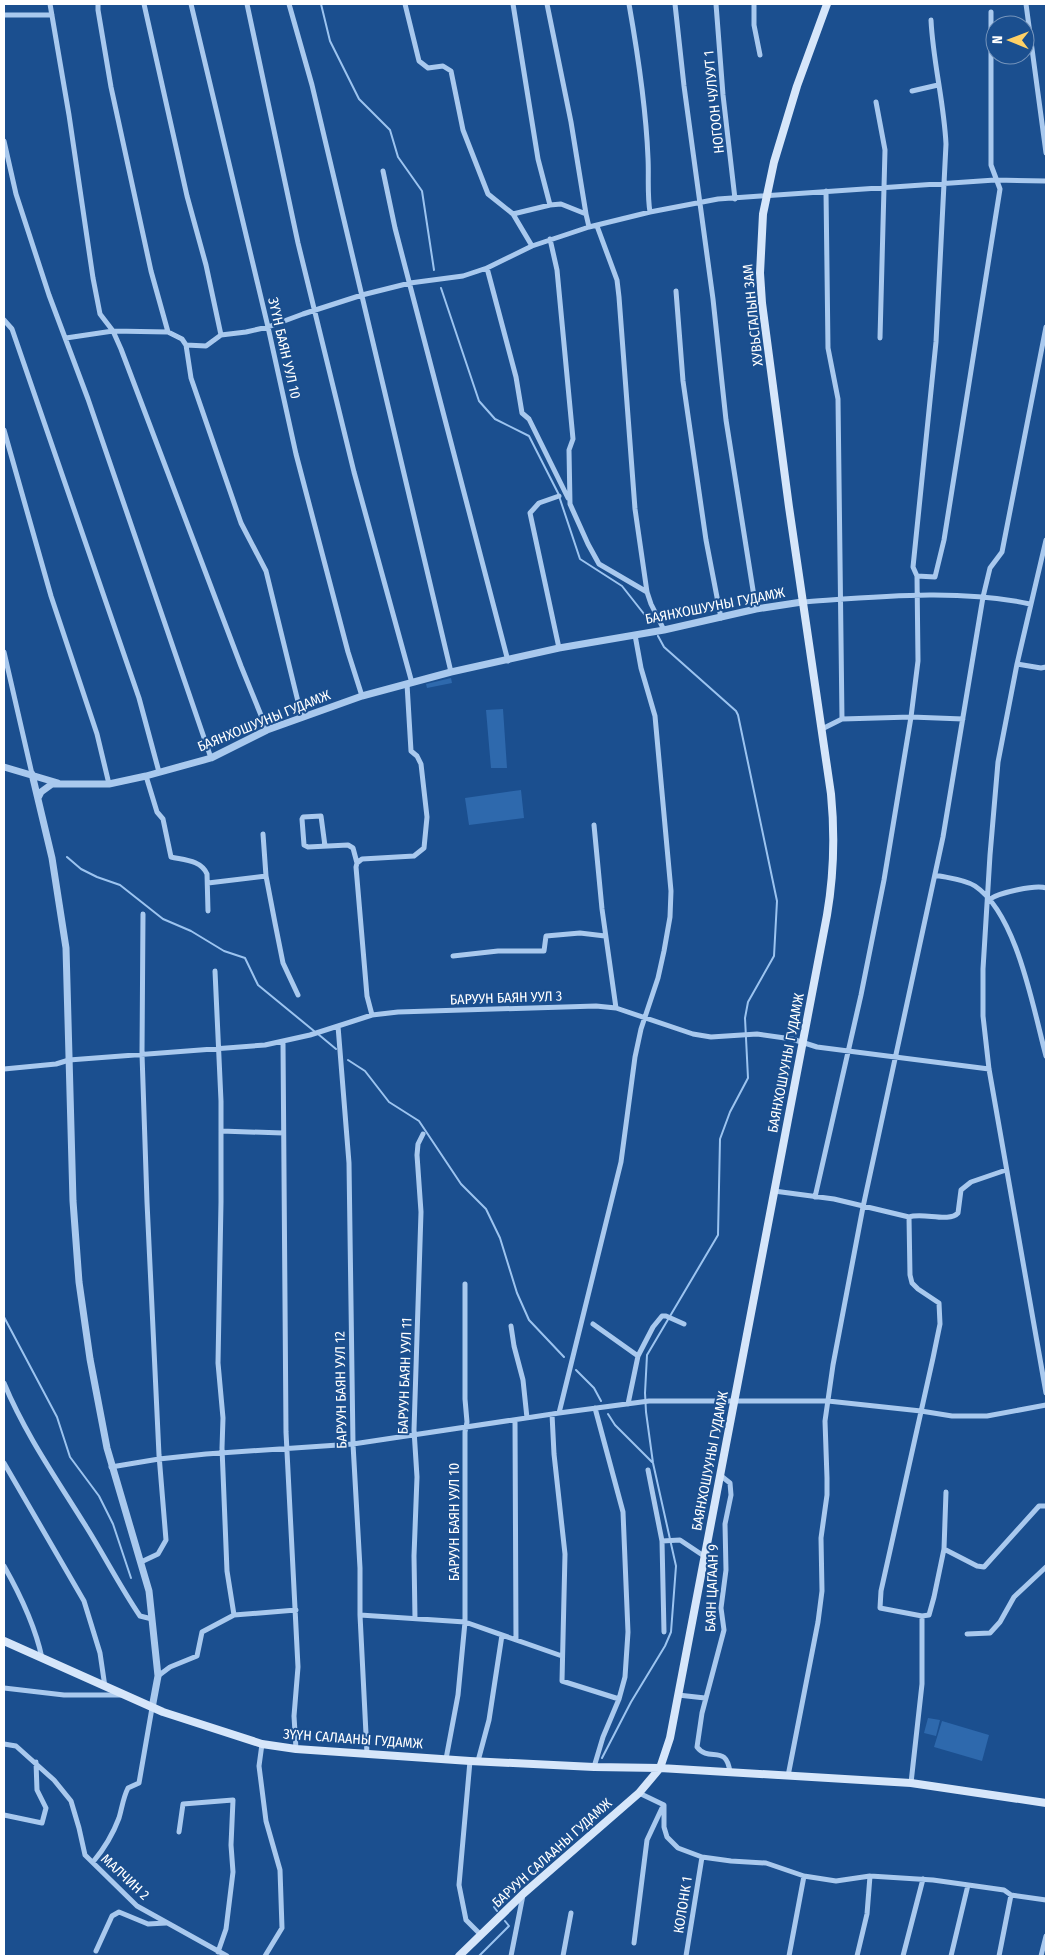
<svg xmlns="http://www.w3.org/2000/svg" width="1050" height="1960" font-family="'Fira Sans Condensed',sans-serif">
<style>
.green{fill:#2e69ad}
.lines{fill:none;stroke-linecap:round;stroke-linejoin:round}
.stream{stroke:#9cc4f0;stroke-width:2}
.minor{stroke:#a9c9ee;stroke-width:5}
.tertiary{stroke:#a9c9ee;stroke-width:7}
.secondary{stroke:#d6e6fa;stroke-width:8}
.labels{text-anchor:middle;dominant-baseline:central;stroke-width:4;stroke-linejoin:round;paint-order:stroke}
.street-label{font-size:14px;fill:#fff;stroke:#1b4f8f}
</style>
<rect width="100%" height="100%" fill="#1b4f8f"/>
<path class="green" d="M 451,678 L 452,683 L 427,688 L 426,684 Z
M 503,709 L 507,768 L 491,768 L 486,710 Z
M 521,790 L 524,818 L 469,825 L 465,798 Z
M 928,1718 L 940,1720 L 936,1736 L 924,1733 Z
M 942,1721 L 989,1735 L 982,1761 L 934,1747 Z"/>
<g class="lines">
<path class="stream" d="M 321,4 L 330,41 L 359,99 L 390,130 L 398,157 L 422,191 L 434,270
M 441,288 L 479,401 L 495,419 L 529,436 L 558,493 L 580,559 L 622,586 L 648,619
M 67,857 L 81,869 L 97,877 L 120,885 L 163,919 L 191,931 L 224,951 L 245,958 L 258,985 L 314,1031
M 318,1034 L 336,1049
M 348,1060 L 365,1071 L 389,1102 L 419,1121 L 461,1184 L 486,1209 L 500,1238 L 517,1293 L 529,1320 L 564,1357
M 4,1317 L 57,1417 L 70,1457 L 99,1496 L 113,1524 L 131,1578
M 576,1370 L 594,1388 L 601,1401
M 608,1414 L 615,1425 L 652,1462
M 602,1758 L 631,1702 L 665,1646 L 671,1632 L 676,1566 L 653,1463 L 646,1412 L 645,1393 L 647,1355 L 718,1235 L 720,1139 L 730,1112 L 748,1078 L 745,1018 L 748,1002 L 774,956 L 777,901 L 738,715 L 736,711 L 664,647 L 658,636
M 494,1907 L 497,1911
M 479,1956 L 509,1926 L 505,1921"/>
<path class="minor" d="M 50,4 L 69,115 L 93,278 L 100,314 L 113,331 L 121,349 L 241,666 L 267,730
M 98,4 L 98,10 L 111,87 L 151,271 L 168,332
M 144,4 L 187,196 L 206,265 L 221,335
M 191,4 L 268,327 L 296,454 L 348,652 L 362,696
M 247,4 L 298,243 L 354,472 L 412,683
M 289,4 L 312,85 L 451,672
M 405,4 L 419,61 L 428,68 L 443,66 L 451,71 L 463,130 L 488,194 L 513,214 L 532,246
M 513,4 L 538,159 L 550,205
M 547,4 L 571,122 L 586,214
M 629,4 C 638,55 646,106 648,158 C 649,176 647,194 650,212
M 675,4 L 684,86 L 713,299 L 726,420 L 756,609
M 716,4 L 723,95 L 735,199
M 754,4 L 754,25 L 760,55
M 1026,4 L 1046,153
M 4,15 L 52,15
M 912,91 L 938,85
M 876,102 L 885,150 L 880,338
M 4,141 L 16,194 L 49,295 L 88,399 L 211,758
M 383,171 L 395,228 L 508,661
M 826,191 L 828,348 L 838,399 L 842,719
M 513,214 L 550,205 L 561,204 L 586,214 L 589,227 L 650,212 L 718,199 L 995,180 L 1046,181
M 597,226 L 617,280 L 619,297 L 635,509 L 647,592 L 651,604 L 664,630
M 550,239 L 557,270 L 573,439 L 569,450 L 570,504 L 588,544 L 599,564 L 647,592
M 487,268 L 516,377 L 522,413 L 529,419 L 568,498
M 676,291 L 683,381 L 706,540 L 721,618
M 4,320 L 12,329 L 139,698 L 159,772
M 66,338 L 113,331 L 168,332 L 182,339 L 186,345 L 206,346 L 221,335 L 246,332 L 268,327 L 303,314 L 362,295 L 410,283 L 463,276 L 487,268 L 532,246 L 589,227
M 186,345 L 191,378 L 241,523 L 266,571 L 302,718
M 4,430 L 51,596 L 97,734 L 109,784
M 559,496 L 539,503 L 530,513 L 559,648
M 1046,540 L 1017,664 L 998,762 L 990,855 L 983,969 L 983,1016 L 989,1069 L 1046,1393
M 917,576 L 935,577 L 944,540 L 1000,189 L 991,165 L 991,12
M 802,602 C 874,597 959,588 1030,604
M 4,652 L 32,774
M 1017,664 L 1041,668 L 1046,667
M 822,729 L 842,719 L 911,717 L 918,661 L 917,576 L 913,567 L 936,342 L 946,144 C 944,102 933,62 931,20
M 146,776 L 157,812 L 163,819 L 171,857 C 184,860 201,860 207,874 L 208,911
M 594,825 L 602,909 L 616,1008
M 263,834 L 266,876 L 275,923 L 283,963 L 298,995
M 325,846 L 321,816 L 303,817 L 302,819 L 304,845 L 308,847 L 348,845 L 353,848 L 357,863
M 935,875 C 948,878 964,879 975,886 C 1017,914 1033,1008 1046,1056
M 208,883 L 266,876
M 990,899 C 999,893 1036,884 1046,888
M 453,956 L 498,951 L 544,951 L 546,936 L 580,933 L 605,936
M 215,971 L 221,1101 L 221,1202 L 218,1363 L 223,1418 L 222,1448 L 227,1571 L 234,1615
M 372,1015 L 367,996 L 356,867 L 357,863 L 362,859 L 414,856 L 424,848 L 427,817 L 421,764 L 417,756 L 411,751 L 407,684
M 338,1026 L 349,1163 L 353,1444 L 360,1568 L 360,1615 L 367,1754
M 283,1042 L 286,1432 L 298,1667 L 294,1716 L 296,1749
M 4,1069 L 56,1064 L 69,1060 L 265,1045 L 310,1035 L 372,1015 L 398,1012 L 596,1006 L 616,1008 L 693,1034 L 711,1037 L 757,1034 L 792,1039 L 817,1047 L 989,1069
M 221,1131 L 283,1133
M 774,1191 L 834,1199 L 909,1217 C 923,1212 949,1223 958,1213 L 961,1190 L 971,1182 L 1006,1170
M 815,1197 L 861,995 L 884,880 L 911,717 L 963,719
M 909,1217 L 910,1275 L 912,1283 L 918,1289 L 939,1303 L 940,1324 L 933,1358 L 881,1591 L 880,1608 L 922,1616 L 922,1684 L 911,1783
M 593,1324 L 638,1356 L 628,1404
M 511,1326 L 514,1346 L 523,1380 L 527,1418
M 638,1356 L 653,1327 L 662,1316 L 666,1316 L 684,1324
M 4,1383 C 25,1434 58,1481 87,1528 C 105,1557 121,1588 140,1616 L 152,1619
M 559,1413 L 621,1162 L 635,1057 L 641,1029 L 658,978 L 664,951 L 670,917 L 671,891 L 655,716 L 641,668 L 635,635
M 552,1414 L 554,1454 L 565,1554 L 562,1681 L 619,1699
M 515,1420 L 516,1640
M 4,1463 L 84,1601 L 100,1653 L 105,1687
M 111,1467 L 159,1459 L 206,1454 L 353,1444 L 559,1413 L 649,1401 L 828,1401 L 921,1411 L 952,1416 L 987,1416 L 1046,1405
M 648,1470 L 662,1541 L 664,1632
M 720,1475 L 730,1483 L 731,1495 L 725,1524 L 726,1570 L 721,1608 L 724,1630 L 702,1713 L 697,1747 C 709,1763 727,1743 730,1773
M 662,1541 L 680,1540 L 704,1556
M 944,1549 L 977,1566 L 984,1567 L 1039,1506 L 1046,1506
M 141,1562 L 158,1554 L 166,1540 L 159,1455 L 147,1202 L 142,1054 L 143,914
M 4,1566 C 21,1596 35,1625 42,1658
M 360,1615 L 465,1622 L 562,1656
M 922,1616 L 929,1615 L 934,1597 L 944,1549 L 946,1492
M 415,1619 L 414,1556 L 417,1477 L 414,1430 L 421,1212 L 417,1155 L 418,1144 L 423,1134
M 967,1634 L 990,1633 L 1000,1622 L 1014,1597 L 1046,1567
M 158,1676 L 170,1667 L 197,1656 L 202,1632 L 234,1615 L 296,1610
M 4,1688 L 64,1695 L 120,1695
M 678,1695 L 705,1698
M 4,1744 L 16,1746 L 54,1780 L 71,1801 L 79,1828 L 85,1855 L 137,1906 L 227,1956
M 262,1744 L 259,1766 L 266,1821 L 280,1870 L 282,1928 L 265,1956
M 446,1759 L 458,1695 L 465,1622 L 465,1432 L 467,1422 L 465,1399 L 465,1284
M 470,1761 L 459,1885 L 466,1920 L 481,1935
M 478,1761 L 489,1720 L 502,1635
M 594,1767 L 603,1737 L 619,1699 L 625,1677 L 628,1632 L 623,1512 L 595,1408
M 788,1776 L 818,1622 L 822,1591 L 821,1538 L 827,1495 L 827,1478 L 825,1421 L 833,1365 L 863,1207 L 943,837 L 983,597 L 990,568 L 1002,552 L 1046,327
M 639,1793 L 664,1805 L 664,1827 L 667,1837 L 678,1848 L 702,1857 L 731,1861 L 766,1863 L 804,1876 L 836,1881 L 870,1876 L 933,1880 L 1004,1890 L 1011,1895 L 1046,1900
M 4,1815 L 42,1823 L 46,1808 L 37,1790 L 36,1762
M 179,1832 L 183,1804 L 233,1800 L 231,1845 L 233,1872 L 226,1929 L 218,1952
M 93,1862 C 104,1849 113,1834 119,1818 C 122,1808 123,1798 128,1788 L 139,1783 L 152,1708
M 634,1943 L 647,1840 L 662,1808
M 96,1951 L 112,1916 L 119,1912 L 148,1924 L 166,1923
M 511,1956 L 523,1895
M 563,1956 L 571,1913
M 686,1956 L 702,1857
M 789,1956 L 804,1876
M 857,1956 L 867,1914 L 870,1876
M 903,1956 L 923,1879
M 951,1956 L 968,1885
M 999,1956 L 1011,1895
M 1041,1956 L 1046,1936"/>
<path class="tertiary" d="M 4,767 L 58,783
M 32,774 L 52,858 L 66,948 L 73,1201 L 79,1282 L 90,1359 L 107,1448 L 149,1591 L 158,1676 L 152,1708
M 38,798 L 41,792 L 52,784 L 109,784 L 146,776 L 211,758 L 267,730 L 362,696 L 451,672 L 559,648 L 664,630 L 756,609 L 802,602"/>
<path class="secondary" d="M 4,1641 L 163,1712 L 262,1744 L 296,1749 L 470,1761 L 594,1767 L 660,1768 L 911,1783 L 1046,1803
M 459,1956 L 523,1894 L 639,1793 L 660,1768 L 670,1738 L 827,915 C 834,874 835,835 831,794 L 789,507 L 762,303 L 760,273 L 763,214 L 774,162 L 797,86 L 827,4"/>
</g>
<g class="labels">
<g class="street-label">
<text transform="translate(714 102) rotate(-96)">НОГООН ЧУЛУУТ 1</text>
<text transform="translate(753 315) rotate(-96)">ХУВЬСГАЛЫН ЗАМ</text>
<text transform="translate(284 348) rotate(77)">ЗҮҮН БАЯН УУЛ 10</text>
<text transform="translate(715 606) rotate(-11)">БАЯНХОШУУНЫ ГУДАМЖ</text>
<text transform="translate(264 721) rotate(-22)">БАЯНХОШУУНЫ ГУДАМЖ</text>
<text transform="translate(506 998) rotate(-2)">БАРУУН БАЯН УУЛ 3</text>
<text transform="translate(786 1063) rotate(-79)">БАЯНХОШУУНЫ ГУДАМЖ</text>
<text transform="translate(405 1376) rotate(-88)">БАРУУН БАЯН УУЛ 11</text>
<text transform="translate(341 1390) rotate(-91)">БАРУУН БАЯН УУЛ 12</text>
<text transform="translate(710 1461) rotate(-79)">БАЯНХОШУУНЫ ГУДАМЖ</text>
<text transform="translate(454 1522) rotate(-90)">БАРУУН БАЯН УУЛ 10</text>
<text transform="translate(712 1588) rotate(-88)">БАЯН ЦАГААН 9</text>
<text transform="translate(353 1739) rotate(4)">ЗҮҮН САЛААНЫ ГУДАМЖ</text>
<text transform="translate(552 1853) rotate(-42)">БАРУУН САЛААНЫ ГУДАМЖ</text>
<text transform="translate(125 1877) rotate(43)">МАЛЧИН 2</text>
<text transform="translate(683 1905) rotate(-81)">КОЛОНК 1</text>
</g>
</g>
<rect width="1050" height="1960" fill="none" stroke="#ffffff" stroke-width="10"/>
<g transform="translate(1010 40) rotate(271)"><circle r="24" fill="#1b4f8f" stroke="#7695bc"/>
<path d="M0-4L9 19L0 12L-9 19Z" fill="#ffd166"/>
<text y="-8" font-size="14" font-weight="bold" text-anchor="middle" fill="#ffffff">N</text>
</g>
</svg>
